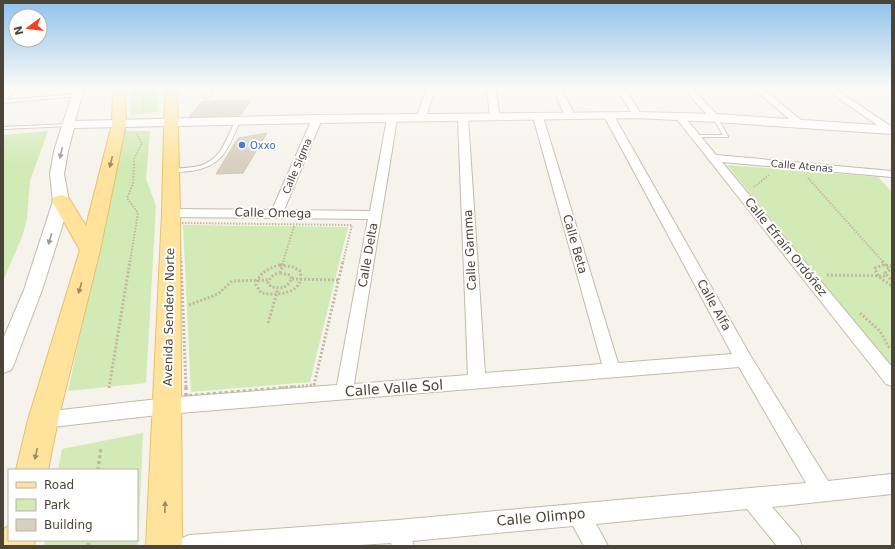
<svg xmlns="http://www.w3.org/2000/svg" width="895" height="549" font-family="'DejaVu Sans',sans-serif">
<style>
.green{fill:#d2eab5}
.building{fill:#d8cfc1;stroke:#d3c7b4}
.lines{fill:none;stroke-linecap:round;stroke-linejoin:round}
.service-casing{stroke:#c2bbae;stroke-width:2}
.minor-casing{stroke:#c2bbae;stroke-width:2}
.tertiary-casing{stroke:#c2bbae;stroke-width:2}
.primary-casing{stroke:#e6c16a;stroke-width:2}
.path-far3{stroke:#c4b79f;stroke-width:1.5;stroke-dasharray:1.5 1.5;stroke-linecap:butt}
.path-far2{stroke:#c4b79f;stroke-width:2;stroke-dasharray:1.5 1.5;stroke-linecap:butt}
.path-far1{stroke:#c4b79f;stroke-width:3;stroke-dasharray:2 2;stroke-linecap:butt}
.path{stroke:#c4b79f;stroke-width:3.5;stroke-dasharray:3 3;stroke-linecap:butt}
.service{fill:#fff;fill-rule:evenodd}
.minor{fill:#fff;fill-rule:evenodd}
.tertiary{fill:#fff;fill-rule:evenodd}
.primary{fill:#ffe39c;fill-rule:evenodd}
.oneway{fill:#9c9892}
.oneway2{fill:#9c8c66}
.shop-dot{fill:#3f7fe0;stroke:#fff;stroke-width:1.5}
.labels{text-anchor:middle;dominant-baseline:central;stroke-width:4;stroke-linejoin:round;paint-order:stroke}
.far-shop-label{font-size:10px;fill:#366cbe;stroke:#fff;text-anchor:start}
.far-street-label{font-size:10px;fill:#4b4439;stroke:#fff}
.street-label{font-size:12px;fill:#4b4439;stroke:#fff}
.near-street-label{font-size:14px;fill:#4b4439;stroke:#fff}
</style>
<rect width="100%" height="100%" fill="#f6f3ec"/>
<path class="green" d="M 131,88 L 158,88 L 157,112 L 131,115 Z
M 48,131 L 30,181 L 27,219 L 22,237 L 3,281 L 3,135 Z
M 123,131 L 150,131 L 146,179 L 156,206 L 146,383 L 68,391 Z
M 727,165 L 878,177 L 892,192 L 892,368 Z
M 183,225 L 348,227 L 310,382 L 191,392 Z
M 143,433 L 138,546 L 44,546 L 45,540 L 137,540 L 137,470 L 58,470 L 62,449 Z"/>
<path class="building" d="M 251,100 L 241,115 L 189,117 L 202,101 Z
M 267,133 L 243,173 L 216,174 L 238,138 Z"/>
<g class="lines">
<g class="service-casing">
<path id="service" d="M 11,88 L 16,88 L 6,100 L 77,94 L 79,95 L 77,96 L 3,103 L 3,98 Z
M 210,91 L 213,92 L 207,98 L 205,98 L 205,96 Z
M 713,117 L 717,117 L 728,136 L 728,137 L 693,137 L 693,136 L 695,135 L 723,135 L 713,118 Z
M 236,120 L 240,121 C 228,148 224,166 191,171 C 184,171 176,173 169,172 L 169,170 L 171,169 C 180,168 190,168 199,166 C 222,160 226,138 236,120 Z
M 69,124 L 71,124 L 71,126 L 3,129 L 3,127 Z"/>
</g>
<g class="minor-casing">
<path id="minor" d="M 427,88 L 435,88 L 426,118 L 421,121 L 416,118 Z
M 487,88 L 495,88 L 500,117 L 498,119 L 495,120 L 490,117 Z
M 553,88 L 561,88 L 575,116 L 573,118 L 567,118 L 565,116 Z
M 616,88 L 624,88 L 642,115 L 640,117 L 634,117 Z
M 683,88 L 692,88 L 718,116 L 720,118 L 718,120 L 712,120 Z
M 753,88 L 762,88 L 802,121 L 804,123 L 802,125 L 796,125 Z
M 824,88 L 834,88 L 892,127 L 892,132 L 887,132 Z
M 609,113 L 614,116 L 750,355 L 828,481 L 892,474 L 892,494 L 772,507 L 799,538 L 802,546 L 777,546 L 747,509 L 596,524 L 608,546 L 584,546 L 573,526 L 412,541 L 414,546 L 392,546 L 391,543 L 343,546 L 179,546 L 182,538 L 190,535 L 398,520 L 806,483 L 739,367 L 167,414 L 43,428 L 36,426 L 34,420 L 36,414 L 43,412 L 167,398 L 337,385 L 368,219 L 171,217 L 167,216 L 165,213 L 167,210 L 171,209 L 272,210 L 312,119 L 317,116 L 322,119 L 284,210 L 370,211 L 387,119 L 392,116 L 397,119 L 354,384 L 468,375 L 458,118 L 463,115 L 468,118 L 485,373 L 602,364 L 533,117 L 538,114 L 543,117 L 618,363 L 732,354 L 604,116 Z
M 679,113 L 682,114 L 716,155 L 892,171 L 892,177 L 722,162 L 892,367 L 892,386 L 886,384 L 676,118 L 674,116 L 676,114 Z"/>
</g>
<g class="tertiary-casing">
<path id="tertiary" d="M 74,88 L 84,88 L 75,121 L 317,115 L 637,112 L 715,114 L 892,126 L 892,134 L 715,122 L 637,118 L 317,123 L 74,128 L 68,151 L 64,174 L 69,201 L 62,227 L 42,290 L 14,364 L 11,370 L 3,373 L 3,339 L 24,290 L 53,201 L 50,174 L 54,151 Z"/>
</g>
<g class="primary-casing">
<path id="primary" d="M 113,88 L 125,88 L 126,124 L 100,250 L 58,420 L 48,470 L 16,470 L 28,420 L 80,250 L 52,201 L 54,197 L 61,195 L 68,197 L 86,226 L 112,124 Z
M 165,88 L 177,88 L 180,213 L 182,546 L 146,546 L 162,213 Z
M 9,526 L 9,540 L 35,540 L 34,546 L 3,546 L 3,532 L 5,528 Z"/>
</g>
<path class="path-far3" d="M 143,88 L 143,112
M 134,165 L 134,159 L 142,143 L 137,134"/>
<path class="path-far2" d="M 808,178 L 883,262
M 754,187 L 769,175
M 130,262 L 138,213 L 127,198 L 133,184 L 134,164
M 181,262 L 179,223 L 352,225 L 343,262
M 283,262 L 294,226"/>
<path class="path-far1" d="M 181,261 L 186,388
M 882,261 L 890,270
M 280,265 L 293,267 L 300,271 C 306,294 276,296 261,293 L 256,285 C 259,273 268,268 280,265 Z
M 892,266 L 883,265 L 875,268 C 876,277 885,281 892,286
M 890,270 L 885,273 L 892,281
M 280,273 L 290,275 L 292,279 L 288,284 L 283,288 L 271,287 L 268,283 C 270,277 274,274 280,273 Z
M 280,273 L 284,261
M 827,275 L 886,276
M 292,279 L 339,280
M 189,305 L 218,294 L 232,281 L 268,280
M 860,313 L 880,331 L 890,349
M 268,323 L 278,289
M 109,388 L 130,261
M 282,388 L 314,385 L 343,261"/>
<path class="path" d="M 186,387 L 186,396 L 294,387
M 98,470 L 101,447
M 88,546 L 89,540"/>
<use href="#service" class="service"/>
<use href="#minor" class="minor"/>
<use href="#tertiary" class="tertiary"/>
<use href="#primary" class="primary"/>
</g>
<defs><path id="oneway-solid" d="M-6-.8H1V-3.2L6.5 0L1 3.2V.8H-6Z"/></defs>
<g class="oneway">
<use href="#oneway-solid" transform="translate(61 153) rotate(103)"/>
<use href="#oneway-solid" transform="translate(50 239) rotate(107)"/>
</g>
<g class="oneway2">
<use href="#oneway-solid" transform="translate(111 162) rotate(103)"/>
<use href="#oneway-solid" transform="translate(80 288) rotate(106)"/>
<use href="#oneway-solid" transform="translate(36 454) rotate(102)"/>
<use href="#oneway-solid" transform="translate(165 507) rotate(-88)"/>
</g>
<linearGradient id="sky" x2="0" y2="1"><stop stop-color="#8fc1ec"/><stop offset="0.53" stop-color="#fbfaf6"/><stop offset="1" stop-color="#fbfaf6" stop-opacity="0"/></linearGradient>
<rect width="895" height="165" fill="url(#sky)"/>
<circle class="shop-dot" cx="242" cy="145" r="4"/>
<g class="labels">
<g class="far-shop-label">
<text x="250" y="145">Oxxo</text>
</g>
<g class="far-street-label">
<text transform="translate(297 166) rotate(-67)">Calle Sigma</text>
<text transform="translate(802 166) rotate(5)">Calle Atenas</text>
</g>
<g class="street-label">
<text transform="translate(273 213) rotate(1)">Calle Omega</text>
<text transform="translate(575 244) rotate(74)">Calle Beta</text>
<text transform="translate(786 247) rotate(51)">Calle Efraín Ordóñez</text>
<text transform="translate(470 250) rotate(-93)">Calle Gamma</text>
<text transform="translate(368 255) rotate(-80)">Calle Delta</text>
<text transform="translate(714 305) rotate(61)">Calle Alfa</text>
<text transform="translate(169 317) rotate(-89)">Avenida Sendero Norte</text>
</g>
<g class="near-street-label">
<text transform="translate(394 388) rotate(-4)">Calle Valle Sol</text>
<text transform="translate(541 517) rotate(-5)">Calle Olimpo</text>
</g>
</g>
<rect width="895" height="549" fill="none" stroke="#4b4439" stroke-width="8"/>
<rect x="8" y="469" width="130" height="72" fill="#ffffff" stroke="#b7b4b0"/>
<rect x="16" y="482" width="20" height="6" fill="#ffe39c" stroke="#b7b4b0"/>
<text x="44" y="489" font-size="12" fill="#4b4439">Road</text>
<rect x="16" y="499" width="20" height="12" fill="#d2eab5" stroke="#b7b4b0"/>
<text x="44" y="509" font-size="12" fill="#4b4439">Park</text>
<rect x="16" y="519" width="20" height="12" fill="#d8cfc1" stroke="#b7b4b0"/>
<text x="44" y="529" font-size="12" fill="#4b4439">Building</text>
<g transform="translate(28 28) rotate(255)"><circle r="19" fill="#ffffff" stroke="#b7b4b0"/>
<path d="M0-3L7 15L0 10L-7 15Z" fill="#fc3f1d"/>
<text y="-6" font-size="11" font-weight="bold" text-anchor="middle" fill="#4b4439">N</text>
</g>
</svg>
